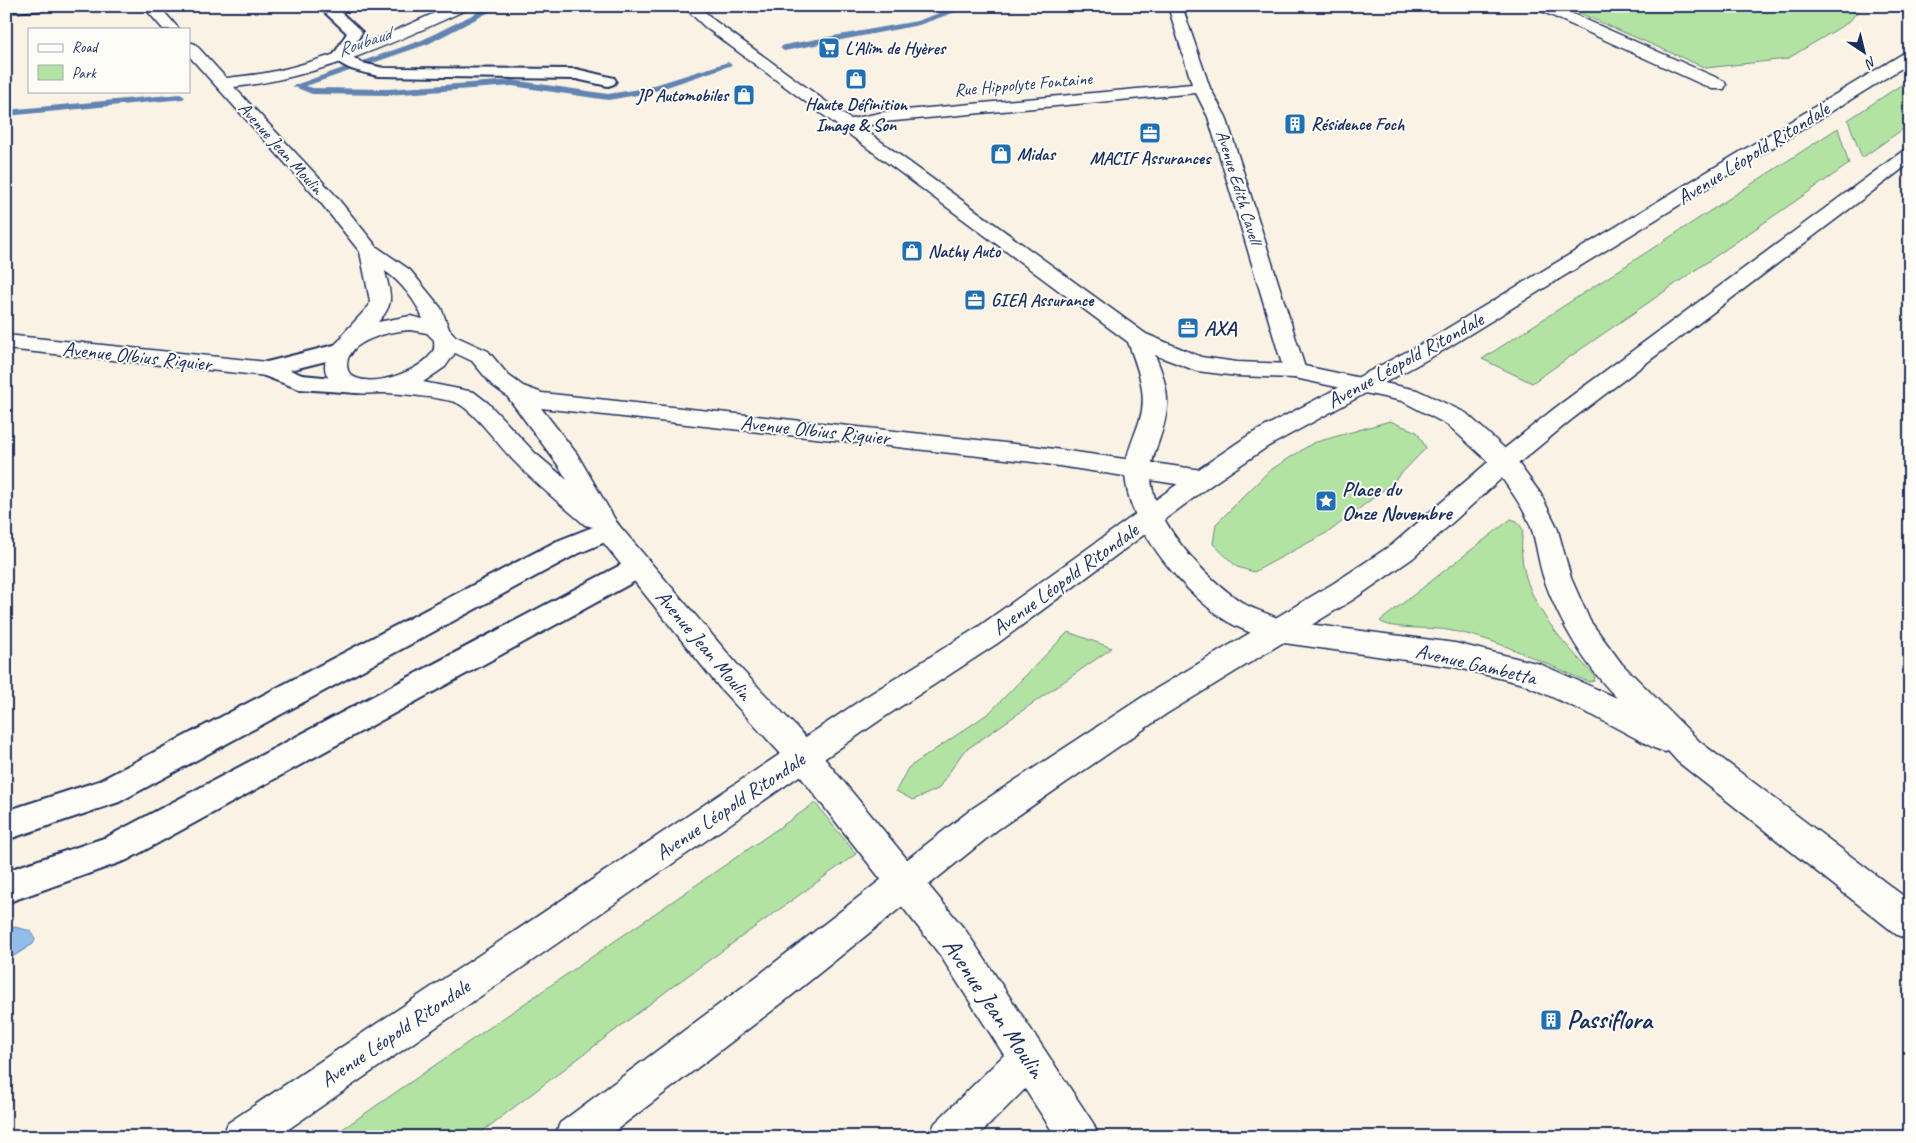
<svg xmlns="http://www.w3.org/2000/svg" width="1916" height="1143" font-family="Caveat,sans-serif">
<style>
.green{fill:#b3e3a2;stroke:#678980}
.water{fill:#91bdea;stroke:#6284b2}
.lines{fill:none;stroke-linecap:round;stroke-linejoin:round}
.stream{fill:#6284b2;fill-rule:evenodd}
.lane-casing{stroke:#1b2f5e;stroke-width:4}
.street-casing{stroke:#1b2f5e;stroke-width:3}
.secondary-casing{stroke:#1b2f5e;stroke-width:3}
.primary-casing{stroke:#1b2f5e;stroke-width:3}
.highway-casing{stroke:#1b2f5e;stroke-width:3}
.lane{fill:#fdfcf7;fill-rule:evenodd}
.street{fill:#fdfcf7;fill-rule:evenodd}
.secondary{fill:#fdfcf7;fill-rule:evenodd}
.primary{fill:#fdfcf7;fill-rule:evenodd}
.highway{fill:#fdfcf7;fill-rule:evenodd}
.labels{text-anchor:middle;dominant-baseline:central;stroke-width:4;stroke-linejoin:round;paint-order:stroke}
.far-poi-label{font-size:18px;font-weight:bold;fill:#1b2f5e;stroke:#fdfcf7;text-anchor:start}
.far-street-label{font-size:18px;fill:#1b2f5e;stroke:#fdfcf7}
.far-water-label{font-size:19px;font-style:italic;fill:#3e5a88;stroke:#fdfcf7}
.street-label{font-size:21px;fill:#1b2f5e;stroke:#fdfcf7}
.poi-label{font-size:21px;font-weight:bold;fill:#1b2f5e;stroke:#fdfcf7;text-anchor:start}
.near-street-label{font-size:25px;fill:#1b2f5e;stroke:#fdfcf7}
.near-poi-label{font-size:25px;font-weight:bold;fill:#1b2f5e;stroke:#fdfcf7;text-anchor:start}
</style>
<rect width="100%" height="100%" fill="#faf2e5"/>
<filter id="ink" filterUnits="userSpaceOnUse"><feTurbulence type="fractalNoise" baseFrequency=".02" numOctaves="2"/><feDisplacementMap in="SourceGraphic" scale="10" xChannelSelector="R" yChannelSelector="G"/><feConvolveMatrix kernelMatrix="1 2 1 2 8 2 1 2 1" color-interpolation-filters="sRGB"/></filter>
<g filter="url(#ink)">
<path class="green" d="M 1563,6 L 1862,6 L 1849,22 L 1787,59 L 1706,68 Z
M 1910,79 L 1910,124 L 1862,158 L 1848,120 Z
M 1838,128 L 1849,164 L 1532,383 L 1482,359 Z
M 1390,421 L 1417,432 L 1426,448 L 1390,485 L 1330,531 L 1254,572 L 1237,567 L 1213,544 L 1216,524 L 1269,471 L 1313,443 Z
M 1511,519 L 1517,521 L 1523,530 C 1513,590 1557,636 1595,676 L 1594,681 L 1589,682 L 1584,680 C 1538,661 1497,638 1447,630 C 1431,627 1390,630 1380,621 Z
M 1068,632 L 1112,648 L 963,752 L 938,789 L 913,800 L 896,791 L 908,768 L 989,713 Z
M 815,803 L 856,854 L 672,987 L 475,1137 L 331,1137 Z"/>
<path class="water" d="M 15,927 L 31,931 L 35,940 L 33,944 L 6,961 L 6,928 Z"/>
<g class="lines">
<path class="stream" d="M 490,6 L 501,6 L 428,44 L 306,86 L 313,88 L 388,89 L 512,80 L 608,94 L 645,88 L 728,62 L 732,65 L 649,93 L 608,100 L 512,86 L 388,95 L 312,94 L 292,86 L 422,40 Z
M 959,6 L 972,6 L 919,25 L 784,51 L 780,48 L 784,45 L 917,21 Z
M 180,94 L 185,97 L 183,99 L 6,116 L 6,110 Z"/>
<g class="lane-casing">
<path id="lane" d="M 6,6 L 50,6 L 43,10 L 6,12 Z
M 318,6 L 334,6 L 362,32 L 349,55 L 362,63 L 384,68 L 576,69 L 614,78 L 616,81 L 614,84 L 608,86 L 576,79 L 378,76 C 363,72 343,70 333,56 L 347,33 Z
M 342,343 L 350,345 L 353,350 L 350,355 L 290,370 L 302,375 L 366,381 L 369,386 L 366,391 L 358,393 L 299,389 L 259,374 L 256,369 L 259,364 Z
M 608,521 L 617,523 L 621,530 L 617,537 L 575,555 L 119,802 L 6,840 L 6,811 L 99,781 L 557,541 Z
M 639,557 L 648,560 L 652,567 L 648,574 L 127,860 L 6,903 L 6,871 L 107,837 L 630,560 Z"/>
</g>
<g class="street-casing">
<path id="street" d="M 143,6 L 159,6 L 179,29 L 163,29 Z
M 450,6 L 470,6 L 468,9 C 394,43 317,78 234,87 L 335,195 L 377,247 L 410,270 L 441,308 L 449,329 L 455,336 L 488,351 L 508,375 L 523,386 L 542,393 L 1033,446 L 1202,470 L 1211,473 L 1215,479 L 1211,485 L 1202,488 L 1033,462 L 541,408 L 577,454 L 617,523 L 741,669 L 815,747 L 966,931 L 1093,1123 L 1099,1137 L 1056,1137 L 1025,1089 L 977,1137 L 929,1137 L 935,1123 L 1004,1055 L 940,955 L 793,767 L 719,687 L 599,537 L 593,527 L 585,525 C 562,505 538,486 517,464 C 500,448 478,415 459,404 C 449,398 402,394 388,393 C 371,392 348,398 334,384 C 316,368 328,349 343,337 L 342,335 L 369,306 L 370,301 L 360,252 L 321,203 L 189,56 L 189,42 L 195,44 L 226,78 C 241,76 257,75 271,72 C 333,59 393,32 450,6 ZM 385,271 C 401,282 416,301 423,319 L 410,316 L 378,322 C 396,302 390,295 385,271 ZM 410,330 L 427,333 L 434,340 C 434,344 435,348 433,351 C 423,371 369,390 351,375 C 348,372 347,368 347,364 C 348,340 391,331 410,330 ZM 455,353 L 472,361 L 492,385 L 507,396 L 558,465 L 567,480 L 535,453 L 488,403 L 474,392 L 423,382 L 445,367 Z
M 1168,6 L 1182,6 L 1210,88 L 1226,117 L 1306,371 L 1303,376 L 1295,378 L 1287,376 L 1284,371 L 1208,117 L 1196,93 L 884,122 L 848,130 L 842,129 L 839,125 L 842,121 L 884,112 L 1192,84 Z
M 1535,6 L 1555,6 L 1724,81 L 1726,85 L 1724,89 L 1712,89 L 1537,9 Z
M 6,335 L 267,362 L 275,364 L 278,369 L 275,374 L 267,376 L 6,349 Z"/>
</g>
<g class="secondary-casing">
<path id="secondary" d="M 1504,453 L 1513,456 L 1540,493 L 1557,527 L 1571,578 L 1590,621 L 1622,664 L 1700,742 L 1910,901 L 1910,940 L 1897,935 L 1678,762 L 1668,751 L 1665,752 L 1654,748 L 1594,716 L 1523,684 L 1455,667 L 1277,642 L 1267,639 L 1263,631 L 1267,623 L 1277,620 L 1455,643 L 1540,664 L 1617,698 C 1584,664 1560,624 1544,579 C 1538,562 1537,544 1531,527 C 1522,503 1505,484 1491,462 L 1495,456 Z"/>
</g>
<g class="primary-casing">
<path id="primary" d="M 683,6 L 699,6 L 715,21 L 1146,334 L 1201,357 L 1237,362 L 1295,364 L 1417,390 L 1466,413 L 1513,456 L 1517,462 L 1513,468 L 1504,471 L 1495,468 L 1448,425 L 1402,401 L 1295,378 L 1237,376 L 1197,371 L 1155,355 C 1162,371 1168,389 1167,406 C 1164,447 1139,461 1158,506 C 1174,544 1210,581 1243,603 C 1258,613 1283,615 1291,631 L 1287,639 L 1277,642 C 1259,636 1238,629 1222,618 C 1180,588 1125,524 1125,470 C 1126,452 1135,436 1140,419 C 1148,393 1137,367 1128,342 L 705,27 Z"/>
</g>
<g class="highway-casing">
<path id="highway" d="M 1910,51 L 1910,63 L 1439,353 L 1267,447 L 1211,485 L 998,643 L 886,716 L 277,1137 L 222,1137 L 228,1123 L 864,698 L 978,627 L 1193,473 L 1249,435 L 1423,343 L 1904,53 Z
M 1910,149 L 1910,163 L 1571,420 L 1513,468 L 1413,558 L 1354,599 L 1166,714 L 997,830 L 786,1000 L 607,1137 L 554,1137 L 560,1123 L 760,974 L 973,808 L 1144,696 L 1334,583 L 1393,544 L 1495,456 L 1555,408 L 1904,150 Z"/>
</g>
<use href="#lane" class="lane"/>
<use href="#street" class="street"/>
<use href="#secondary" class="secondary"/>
<use href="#primary" class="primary"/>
<use href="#highway" class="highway"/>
</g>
</g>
<defs>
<g id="supermarket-square" transform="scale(1.125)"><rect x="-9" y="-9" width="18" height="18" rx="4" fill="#1f6fb2" stroke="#fdfcf7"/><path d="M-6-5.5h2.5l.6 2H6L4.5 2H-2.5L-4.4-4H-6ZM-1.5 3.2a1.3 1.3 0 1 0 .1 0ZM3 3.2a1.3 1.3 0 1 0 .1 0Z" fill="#fff"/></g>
<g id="shop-square" transform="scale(1.125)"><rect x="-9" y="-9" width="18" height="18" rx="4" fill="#1f6fb2" stroke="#fdfcf7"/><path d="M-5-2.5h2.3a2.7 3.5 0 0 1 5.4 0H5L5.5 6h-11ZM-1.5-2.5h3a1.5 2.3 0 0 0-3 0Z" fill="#fff"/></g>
<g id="building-square" transform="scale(1.125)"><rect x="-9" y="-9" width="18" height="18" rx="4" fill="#1f6fb2" stroke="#fdfcf7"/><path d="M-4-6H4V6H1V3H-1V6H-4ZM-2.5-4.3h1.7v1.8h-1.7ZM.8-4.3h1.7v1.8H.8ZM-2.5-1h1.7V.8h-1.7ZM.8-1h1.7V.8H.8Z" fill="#fff"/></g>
<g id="office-square" transform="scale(1.125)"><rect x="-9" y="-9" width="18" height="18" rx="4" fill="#1f6fb2" stroke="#fdfcf7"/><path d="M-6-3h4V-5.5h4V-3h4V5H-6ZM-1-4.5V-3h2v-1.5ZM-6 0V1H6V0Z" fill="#fff"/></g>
<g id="sight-square" transform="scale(1.125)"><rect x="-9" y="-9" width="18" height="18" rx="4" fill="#1f6fb2" stroke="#fdfcf7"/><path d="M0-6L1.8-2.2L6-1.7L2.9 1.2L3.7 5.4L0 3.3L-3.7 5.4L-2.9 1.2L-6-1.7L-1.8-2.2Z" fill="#fff"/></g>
</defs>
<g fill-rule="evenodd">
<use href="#supermarket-square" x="829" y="48"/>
<use href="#shop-square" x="856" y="79"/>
<use href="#shop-square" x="744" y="95"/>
<use href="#building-square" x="1295" y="124"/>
<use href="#office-square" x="1150" y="133"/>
<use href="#shop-square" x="1001" y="154"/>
<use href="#shop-square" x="912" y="251"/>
<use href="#office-square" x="975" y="300"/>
<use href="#office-square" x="1188" y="328"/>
<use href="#sight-square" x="1326" y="501"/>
<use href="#building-square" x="1551" y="1020"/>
</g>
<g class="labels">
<g class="far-poi-label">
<text x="845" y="48">L'Alim de Hyères</text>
<text x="728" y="95" text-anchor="end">JP Automobiles</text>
<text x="856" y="104" text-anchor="middle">Haute Définition<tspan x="856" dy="21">Image &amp; Son</tspan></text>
<text x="1311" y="124">Résidence Foch</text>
<text x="1017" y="154">Midas</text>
<text x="1150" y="158" text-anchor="middle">MACIF Assurances</text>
<text x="928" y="251">Nathy Auto</text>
<text x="991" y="300">GIEA Assurance</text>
</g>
<g class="far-street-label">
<text transform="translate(1023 84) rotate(-5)">Rue Hippolyte Fontaine</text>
<text transform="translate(281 148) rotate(48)">Avenue Jean Moulin</text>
<text transform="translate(1239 187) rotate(73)">Avenue Edith Cavell</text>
</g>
<g class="far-water-label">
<text transform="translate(364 42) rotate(-19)">Roubaud</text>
</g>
<g class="street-label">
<text transform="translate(1753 153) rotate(-32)">Avenue Léopold Ritondale</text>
<text transform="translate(137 356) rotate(6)">Avenue Olbius Riquier</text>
<text transform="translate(1405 360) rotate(-29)">Avenue Léopold Ritondale</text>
<text transform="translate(815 430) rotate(6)">Avenue Olbius Riquier</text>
<text transform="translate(1065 579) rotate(-36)">Avenue Léopold Ritondale</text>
<text transform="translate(704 645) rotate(50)">Avenue Jean Moulin</text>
<text transform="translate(1476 664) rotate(13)">Avenue Gambetta</text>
<text transform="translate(730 806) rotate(-34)">Avenue Léopold Ritondale</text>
<text transform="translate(395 1033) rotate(-34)">Avenue Léopold Ritondale</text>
</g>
<g class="poi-label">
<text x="1204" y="328">AXA</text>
<text x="1342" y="489">Place du<tspan x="1342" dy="24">Onze Novembre</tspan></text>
</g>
<g class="near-street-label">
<text transform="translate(994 1008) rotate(56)">Avenue Jean Moulin</text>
</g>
<g class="near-poi-label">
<text x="1567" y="1020">Passiflora</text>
</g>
</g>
<rect width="1916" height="1143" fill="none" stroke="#fdfcf7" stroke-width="25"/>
<rect x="12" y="12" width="1891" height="1118" fill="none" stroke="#1b2f5e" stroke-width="2" filter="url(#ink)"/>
<rect x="28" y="28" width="162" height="65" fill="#fdfcf7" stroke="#a3aaba"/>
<rect x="38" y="44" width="25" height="8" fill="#fdfcf7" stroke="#a3aaba"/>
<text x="72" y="52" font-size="15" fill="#1b2f5e">Road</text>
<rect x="38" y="65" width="25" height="15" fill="#b3e3a2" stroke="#a3aaba"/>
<text x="72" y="78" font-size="15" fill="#1b2f5e">Park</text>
<g transform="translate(1864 52) rotate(145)" stroke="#fdfcf7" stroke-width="4" paint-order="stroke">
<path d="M0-4L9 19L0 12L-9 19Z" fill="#1b2f5e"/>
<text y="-8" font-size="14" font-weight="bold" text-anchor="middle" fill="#1b2f5e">N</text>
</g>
</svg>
